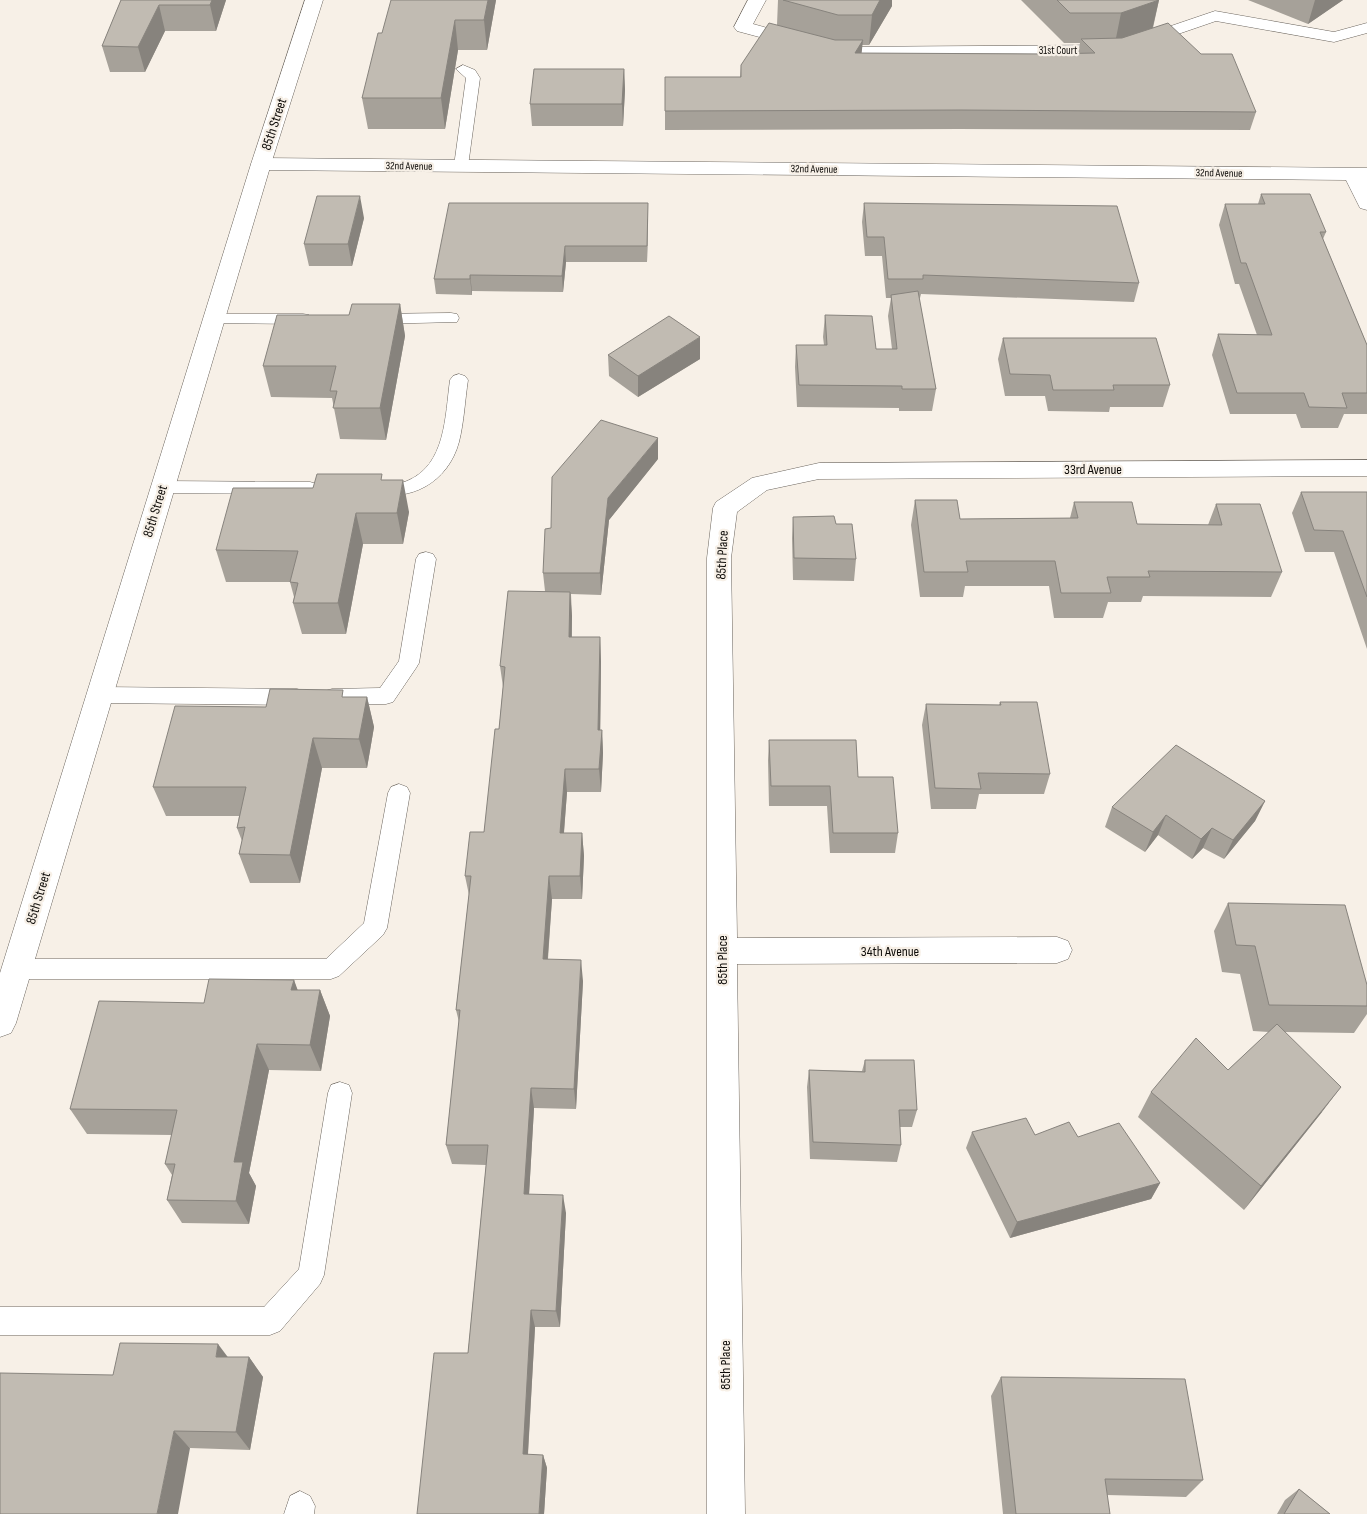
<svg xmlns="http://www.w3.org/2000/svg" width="1367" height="1514" font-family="'Sofia Sans Condensed',sans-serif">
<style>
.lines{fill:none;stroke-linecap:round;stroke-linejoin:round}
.lane-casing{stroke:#6b655e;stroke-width:1}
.street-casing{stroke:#6b655e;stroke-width:1}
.secondary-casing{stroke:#6b655e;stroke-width:1}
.lane{fill:#fff;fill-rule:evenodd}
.street{fill:#fff;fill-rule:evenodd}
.secondary{fill:#fff;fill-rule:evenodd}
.wall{fill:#a6a199}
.shaded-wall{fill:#87837d}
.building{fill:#c1bbb2;stroke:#87837d}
.labels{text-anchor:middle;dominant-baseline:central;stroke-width:4.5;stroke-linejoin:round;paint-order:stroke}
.far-street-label{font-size:11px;fill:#0d0b08;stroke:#f7f0e7}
.street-label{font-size:14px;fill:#0d0b08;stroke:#f7f0e7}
</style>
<rect width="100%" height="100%" fill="#f7f0e7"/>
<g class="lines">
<g class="lane-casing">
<path id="lane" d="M 463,65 L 475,70 L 480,78 L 468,166 L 466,169 L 456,169 L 454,166 L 466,78 L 456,69 Z
M 451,313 L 457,314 L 459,318 L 457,322 L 374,324 L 368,323 L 366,319 L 368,315 L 374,314 Z
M 214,314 L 303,314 L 309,315 L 311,319 L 309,323 L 303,324 L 208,323 L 206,319 L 208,315 Z
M 459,374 L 465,376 L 468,380 C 465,400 464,422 459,442 C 448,483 409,504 368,492 L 366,488 L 368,484 C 380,480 396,486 407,481 C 446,465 445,416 450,380 L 453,376 Z
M 162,481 L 310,482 L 317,484 L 319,488 L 317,492 L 310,494 L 162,493 L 156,491 L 153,487 L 156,483 Z
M 426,552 L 433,554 L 436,559 L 419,663 L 416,668 L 393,702 L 386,704 L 332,705 L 325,703 L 322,697 L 325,691 L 332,689 L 380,688 L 399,661 L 416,559 L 419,554 Z
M 100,687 L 297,689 L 304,691 L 307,697 L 304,703 L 297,705 L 100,703 L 93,701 L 90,695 L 93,689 Z
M 399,784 L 407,787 L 410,793 L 387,928 L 383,935 L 339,976 L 331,979 L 16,979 L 8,976 L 4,969 L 8,962 L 16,959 L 326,959 L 364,923 L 388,793 L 391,787 Z
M 340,1082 L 349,1085 L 352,1093 L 324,1275 L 320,1284 L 280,1331 L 270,1335 L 0,1335 L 0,1307 L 264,1307 L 299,1269 L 328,1093 L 331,1085 Z
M 300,1491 L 310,1496 L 315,1506 L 314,1514 L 284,1514 L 290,1496 Z"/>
</g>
<g class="street-casing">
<path id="street" d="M 748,0 L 766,0 L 753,24 L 835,47 L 1115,45 L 1215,11 L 1334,32 L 1367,23 L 1367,33 L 1334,42 L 1216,21 L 1117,55 L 834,57 L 737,31 L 734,27 Z
M 261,158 L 1367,168 L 1367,210 L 1360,208 L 1346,180 L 261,170 L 254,168 L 251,164 L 254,160 Z
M 1367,460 L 1367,476 L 819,479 L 767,490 L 737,512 L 731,558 L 737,938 L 1057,937 L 1068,941 L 1072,950 L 1068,959 L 1057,963 L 737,964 L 745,1514 L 707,1514 L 707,558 L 713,508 L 716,502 L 752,478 L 819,463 Z"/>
</g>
<g class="secondary-casing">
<path id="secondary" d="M 305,0 L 323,0 L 271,164 L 16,1023 L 11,1033 L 0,1037 L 0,973 L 251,164 Z"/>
</g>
<use href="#lane" class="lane"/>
<use href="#street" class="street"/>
<use href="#secondary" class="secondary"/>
</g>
<path class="wall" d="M 121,0 L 226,0 L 216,31 L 165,31 L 145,72 L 110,72 L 102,46 Z
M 496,0 L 487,50 L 458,50 L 445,129 L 368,129 L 362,98 L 382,33 Z
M 778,0 L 892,0 L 892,6 L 869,45 L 862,45 L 861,53 L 1047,54 L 1078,53 L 1080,43 L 1064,43 L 1021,0 L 1159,0 L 1153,28 L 1256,112 L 1250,130 L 959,129 L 665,130 L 665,77 L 740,77 L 741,65 L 777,25 Z
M 1248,0 L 1343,0 L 1308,24 Z
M 624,69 L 625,90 L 623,126 L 532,126 L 530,104 Z
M 1261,194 L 1326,232 L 1323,239 L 1367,345 L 1367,414 L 1344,414 L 1338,428 L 1301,428 L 1296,414 L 1230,414 L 1212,355 L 1218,334 L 1257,335 L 1239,284 L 1235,284 L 1219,225 L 1225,204 L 1258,204 Z
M 864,203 L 1139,283 L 1134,302 L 921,294 L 920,298 L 919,298 L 936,389 L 932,411 L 899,411 L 899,408 L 797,407 L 795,367 L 796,345 L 824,345 L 823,337 L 825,315 L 876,349 L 892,349 L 888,316 L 891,298 L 886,298 L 882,256 L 865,256 L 862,222 Z
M 364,218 L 352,266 L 309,266 L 304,244 Z
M 648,219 L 647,262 L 566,262 L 563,292 L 472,291 L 472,295 L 436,294 L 434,279 Z
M 400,304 L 405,336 L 386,440 L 340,439 L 332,398 L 271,397 L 263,366 L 349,315 Z
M 1003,338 L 1170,385 L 1163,407 L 1110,407 L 1109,412 L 1048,411 L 1045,396 L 1005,396 L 998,359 Z
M 608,355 L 700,359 L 638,397 L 609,376 Z
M 658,459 L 609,520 L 601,595 L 571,594 L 572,616 L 572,637 L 600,637 L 601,662 L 600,730 L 602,730 L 603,753 L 601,792 L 567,792 L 564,833 L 582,833 L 584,856 L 582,899 L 552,899 L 548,959 L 583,981 L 576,1109 L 534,1108 L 529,1194 L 566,1213 L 560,1327 L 535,1327 L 528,1455 L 543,1455 L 547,1468 L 544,1514 L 468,1353 L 486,1165 L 452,1164 L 446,1145 L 459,1022 L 456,1010 L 469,895 L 465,876 L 484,832 L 499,729 L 503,687 L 500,666 L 545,591 L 543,573 L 551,528 Z
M 383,480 L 409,512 L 403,544 L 363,544 L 346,634 L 302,634 L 293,603 L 294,597 L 290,582 L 226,582 L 216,550 L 313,488 Z
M 1301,492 L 1367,492 L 1367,649 L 1334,552 L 1305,552 L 1292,513 Z
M 915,500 L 960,519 L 1070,518 L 1074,502 L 1137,524 L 1208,525 L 1216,504 L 1282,572 L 1271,597 L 1143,596 L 1141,602 L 1108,602 L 1103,618 L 1054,618 L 1049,586 L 965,586 L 963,597 L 920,597 L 911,525 Z
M 793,517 L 836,524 L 856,559 L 854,581 L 793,580 L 792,538 Z
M 345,697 L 367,697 L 374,727 L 367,768 L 322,768 L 300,883 L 250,883 L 239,854 L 242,841 L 237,828 L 239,816 L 166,816 L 153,787 L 266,707 Z
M 1000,702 L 1050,774 L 1044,794 L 979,794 L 976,809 L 931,809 L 922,725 L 926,704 L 999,705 Z
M 769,740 L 858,777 L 898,833 L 895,853 L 830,853 L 827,806 L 769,806 L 768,760 Z
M 1265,801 L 1255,821 L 1224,859 L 1203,848 L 1192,859 L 1158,835 L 1145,852 L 1105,827 L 1112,807 Z
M 1228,903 L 1367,985 L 1367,1014 L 1354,1033 L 1285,1032 L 1322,1112 L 1244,1210 L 1138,1117 L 1151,1092 L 1228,1070 L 1269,1032 L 1253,1031 L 1240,974 L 1222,972 L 1214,931 Z
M 294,980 L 297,990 L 320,990 L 330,1016 L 321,1071 L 269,1070 L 249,1173 L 256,1186 L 249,1224 L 182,1223 L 167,1200 L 172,1175 L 165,1164 L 172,1135 L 87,1134 L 70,1109 L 204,1003 Z
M 865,1060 L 917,1110 L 912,1127 L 900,1127 L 901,1145 L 897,1162 L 810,1159 L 807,1087 L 809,1070 L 862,1071 Z
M 972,1132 L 1035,1135 L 1160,1183 L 1151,1199 L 1010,1238 L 966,1148 Z
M 228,1357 L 249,1357 L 263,1377 L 250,1450 L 190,1448 L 113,1375 Z
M 1001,1377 L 1203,1480 L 1186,1497 L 1107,1495 L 1110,1514 L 1003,1514 L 991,1396 Z
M 1299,1489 L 1330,1514 L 1277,1514 L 1285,1500 Z"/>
<path class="shaded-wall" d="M 212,0 L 226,0 L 216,31 L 210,5 Z
M 488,0 L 496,0 L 487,50 L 484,20 Z
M 880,0 L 892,0 L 892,6 L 869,45 L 872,15 Z
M 1159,0 L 1152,30 L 1115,43 L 1121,13 Z
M 1315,0 L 1343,0 L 1308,24 Z
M 159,5 L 165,31 L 145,72 L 138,47 Z
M 455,20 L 458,50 L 445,129 L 441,98 Z
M 863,40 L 861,59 L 855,53 Z
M 624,69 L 625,90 L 623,126 L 622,104 Z
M 360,196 L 364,218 L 352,266 L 348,244 Z
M 648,203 L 648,219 L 647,262 L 647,246 Z
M 565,246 L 566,262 L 563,292 L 562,276 Z
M 470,275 L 472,291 L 472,295 L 470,279 Z
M 400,304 L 405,336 L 386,440 L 380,408 Z
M 700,337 L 700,359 L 638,397 L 638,376 Z
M 658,438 L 658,459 L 609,520 L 601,595 L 600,573 L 608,498 Z
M 403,480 L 409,512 L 403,544 L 397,513 Z
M 356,513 L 363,544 L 346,634 L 338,603 Z
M 570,592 L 572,616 L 571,661 L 569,637 Z
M 600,637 L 601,662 L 600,753 L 598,730 Z
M 367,697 L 374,727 L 367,768 L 359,739 Z
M 602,730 L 603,753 L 601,792 L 599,769 Z
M 313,738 L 322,768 L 300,883 L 290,855 Z
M 565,769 L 567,792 L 562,856 L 560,833 Z
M 1265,801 L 1255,821 L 1224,859 L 1233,840 Z
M 1166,815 L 1158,835 L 1145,852 L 1153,832 Z
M 1212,828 L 1203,848 L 1192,859 L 1201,839 Z
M 582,833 L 584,856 L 582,899 L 580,876 Z
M 549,876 L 552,899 L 546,981 L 543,959 Z
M 581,960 L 583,981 L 576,1109 L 574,1089 Z
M 294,980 L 304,1007 L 291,990 Z
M 320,990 L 330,1016 L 321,1071 L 310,1045 Z
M 257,1044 L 269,1070 L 249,1173 L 256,1186 L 249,1224 L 236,1201 L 234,1162 Z
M 1341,1087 L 1322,1112 L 1244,1210 L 1261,1186 Z
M 531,1088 L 534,1108 L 528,1213 L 524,1194 Z
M 1160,1183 L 1151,1199 L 1010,1238 L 1017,1222 Z
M 563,1195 L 566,1213 L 560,1327 L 556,1311 Z
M 531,1310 L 535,1327 L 527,1468 L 523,1454 Z
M 218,1344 L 233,1364 L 216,1357 Z
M 249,1357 L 263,1377 L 250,1450 L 236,1432 Z
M 174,1431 L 190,1448 L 178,1514 L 157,1514 Z
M 543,1455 L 547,1468 L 544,1514 L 539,1514 Z"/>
<path class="building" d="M 121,0 L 212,0 L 210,5 L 159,5 L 138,47 L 102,46 Z
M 391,0 L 488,0 L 484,20 L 455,20 L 441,98 L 362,98 L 378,33 L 382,33 Z
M 783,0 L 880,0 L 872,15 L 838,15 Z
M 1057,0 L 1159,0 L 1121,13 L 1070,13 Z
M 769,23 L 835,40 L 863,40 L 855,53 L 1047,54 L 1095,53 L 1081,39 L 1122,38 L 1168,23 L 1201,54 L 1232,54 L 1256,112 L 961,110 L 665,111 L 665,77 L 741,77 L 741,65 Z
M 534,69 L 624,69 L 622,104 L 530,104 Z
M 1261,194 L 1310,194 L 1326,232 L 1320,232 L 1367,345 L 1367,393 L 1342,393 L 1347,408 L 1309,407 L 1304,393 L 1237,393 L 1218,334 L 1272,335 L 1246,263 L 1241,263 L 1225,204 L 1265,204 Z
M 317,196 L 360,196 L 348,244 L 304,244 Z
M 449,203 L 648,203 L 647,246 L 565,246 L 562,276 L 470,275 L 470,279 L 434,279 Z
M 864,203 L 1117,206 L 1139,283 L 923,275 L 923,279 L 888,279 L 884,237 L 867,237 Z
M 918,291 L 936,389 L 902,389 L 902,386 L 799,385 L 796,345 L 827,345 L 825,315 L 872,316 L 876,349 L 897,349 L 891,295 Z
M 352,304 L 400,304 L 380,408 L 333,408 L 337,391 L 330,391 L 336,366 L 263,366 L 277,315 L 349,315 Z
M 669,316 L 700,337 L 638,376 L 608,355 Z
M 1003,338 L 1156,338 L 1170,385 L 1113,385 L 1114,390 L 1053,390 L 1050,375 L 1010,374 Z
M 601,420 L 658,438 L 608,498 L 600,573 L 543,573 L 545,529 L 551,528 L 552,477 Z
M 317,474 L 382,474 L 381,480 L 403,480 L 397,513 L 356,513 L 338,603 L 293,603 L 298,583 L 290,582 L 298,551 L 216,550 L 233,488 L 313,488 Z
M 1301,492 L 1367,492 L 1367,597 L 1343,531 L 1314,530 Z
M 915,500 L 957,500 L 960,519 L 1078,518 L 1074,502 L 1132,502 L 1137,524 L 1222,525 L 1216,504 L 1260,504 L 1282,572 L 1148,571 L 1150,577 L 1107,577 L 1111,593 L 1061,593 L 1055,561 L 966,561 L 968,572 L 924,572 Z
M 834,516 L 836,524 L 852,524 L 856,559 L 794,558 L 793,517 Z
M 508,591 L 570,592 L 569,637 L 600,637 L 598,730 L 602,730 L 599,769 L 565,769 L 560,833 L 582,833 L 580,876 L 549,876 L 543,959 L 581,960 L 574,1089 L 531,1088 L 524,1194 L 563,1195 L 556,1311 L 531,1310 L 523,1454 L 543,1455 L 539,1514 L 417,1514 L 434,1353 L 468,1353 L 488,1145 L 446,1145 L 460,1010 L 456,1010 L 471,876 L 465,876 L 470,832 L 484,832 L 495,729 L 499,729 L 505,667 L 500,666 Z
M 270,689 L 343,690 L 342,697 L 367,697 L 359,739 L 313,738 L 290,855 L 239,854 L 245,827 L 237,828 L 246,787 L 153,787 L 175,706 L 266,707 Z
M 1000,702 L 1037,702 L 1050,774 L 978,773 L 981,789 L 935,788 L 926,704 L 1001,705 Z
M 769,740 L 856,740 L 858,777 L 893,777 L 898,833 L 833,833 L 830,786 L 771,786 Z
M 1176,745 L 1265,801 L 1233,840 L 1212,828 L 1201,839 L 1166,815 L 1153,832 L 1112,807 Z
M 1228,903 L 1345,905 L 1367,985 L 1367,1006 L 1269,1005 L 1255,946 L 1236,945 Z
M 209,979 L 294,980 L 291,990 L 320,990 L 310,1045 L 257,1044 L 234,1162 L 243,1162 L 236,1201 L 167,1200 L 175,1164 L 165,1164 L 177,1110 L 70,1109 L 99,1001 L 204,1003 Z
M 1277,1024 L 1341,1087 L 1261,1186 L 1151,1092 L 1196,1038 L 1228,1070 Z
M 865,1060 L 914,1060 L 917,1110 L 899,1110 L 901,1145 L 813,1142 L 809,1070 L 865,1072 Z
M 1026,1118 L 1035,1135 L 1069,1122 L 1078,1137 L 1119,1123 L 1160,1183 L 1017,1222 L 972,1132 Z
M 120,1343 L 218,1344 L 216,1357 L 249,1357 L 236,1432 L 174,1431 L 157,1514 L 0,1514 L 0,1373 L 113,1375 Z
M 1001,1377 L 1185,1379 L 1203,1480 L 1105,1479 L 1110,1514 L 1016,1514 Z
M 1299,1489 L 1330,1514 L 1284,1514 Z"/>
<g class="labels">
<g class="far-street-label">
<text x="1058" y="50">31st Court</text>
<text transform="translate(409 166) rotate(1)">32nd Avenue</text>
<text transform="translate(814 169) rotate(1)">32nd Avenue</text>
<text transform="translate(1219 173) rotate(1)">32nd Avenue</text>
</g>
<g class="street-label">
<text transform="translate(274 124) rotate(-72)">85th Street</text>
<text x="1093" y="469">33rd Avenue</text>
<text transform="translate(155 511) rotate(-73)">85th Street</text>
<text transform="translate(722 555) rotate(-87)">85th Place</text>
<text transform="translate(38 898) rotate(-73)">85th Street</text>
<text x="890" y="951">34th Avenue</text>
<text transform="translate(722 960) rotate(-90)">85th Place</text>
<text transform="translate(725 1365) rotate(-90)">85th Place</text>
</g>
</g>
</svg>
